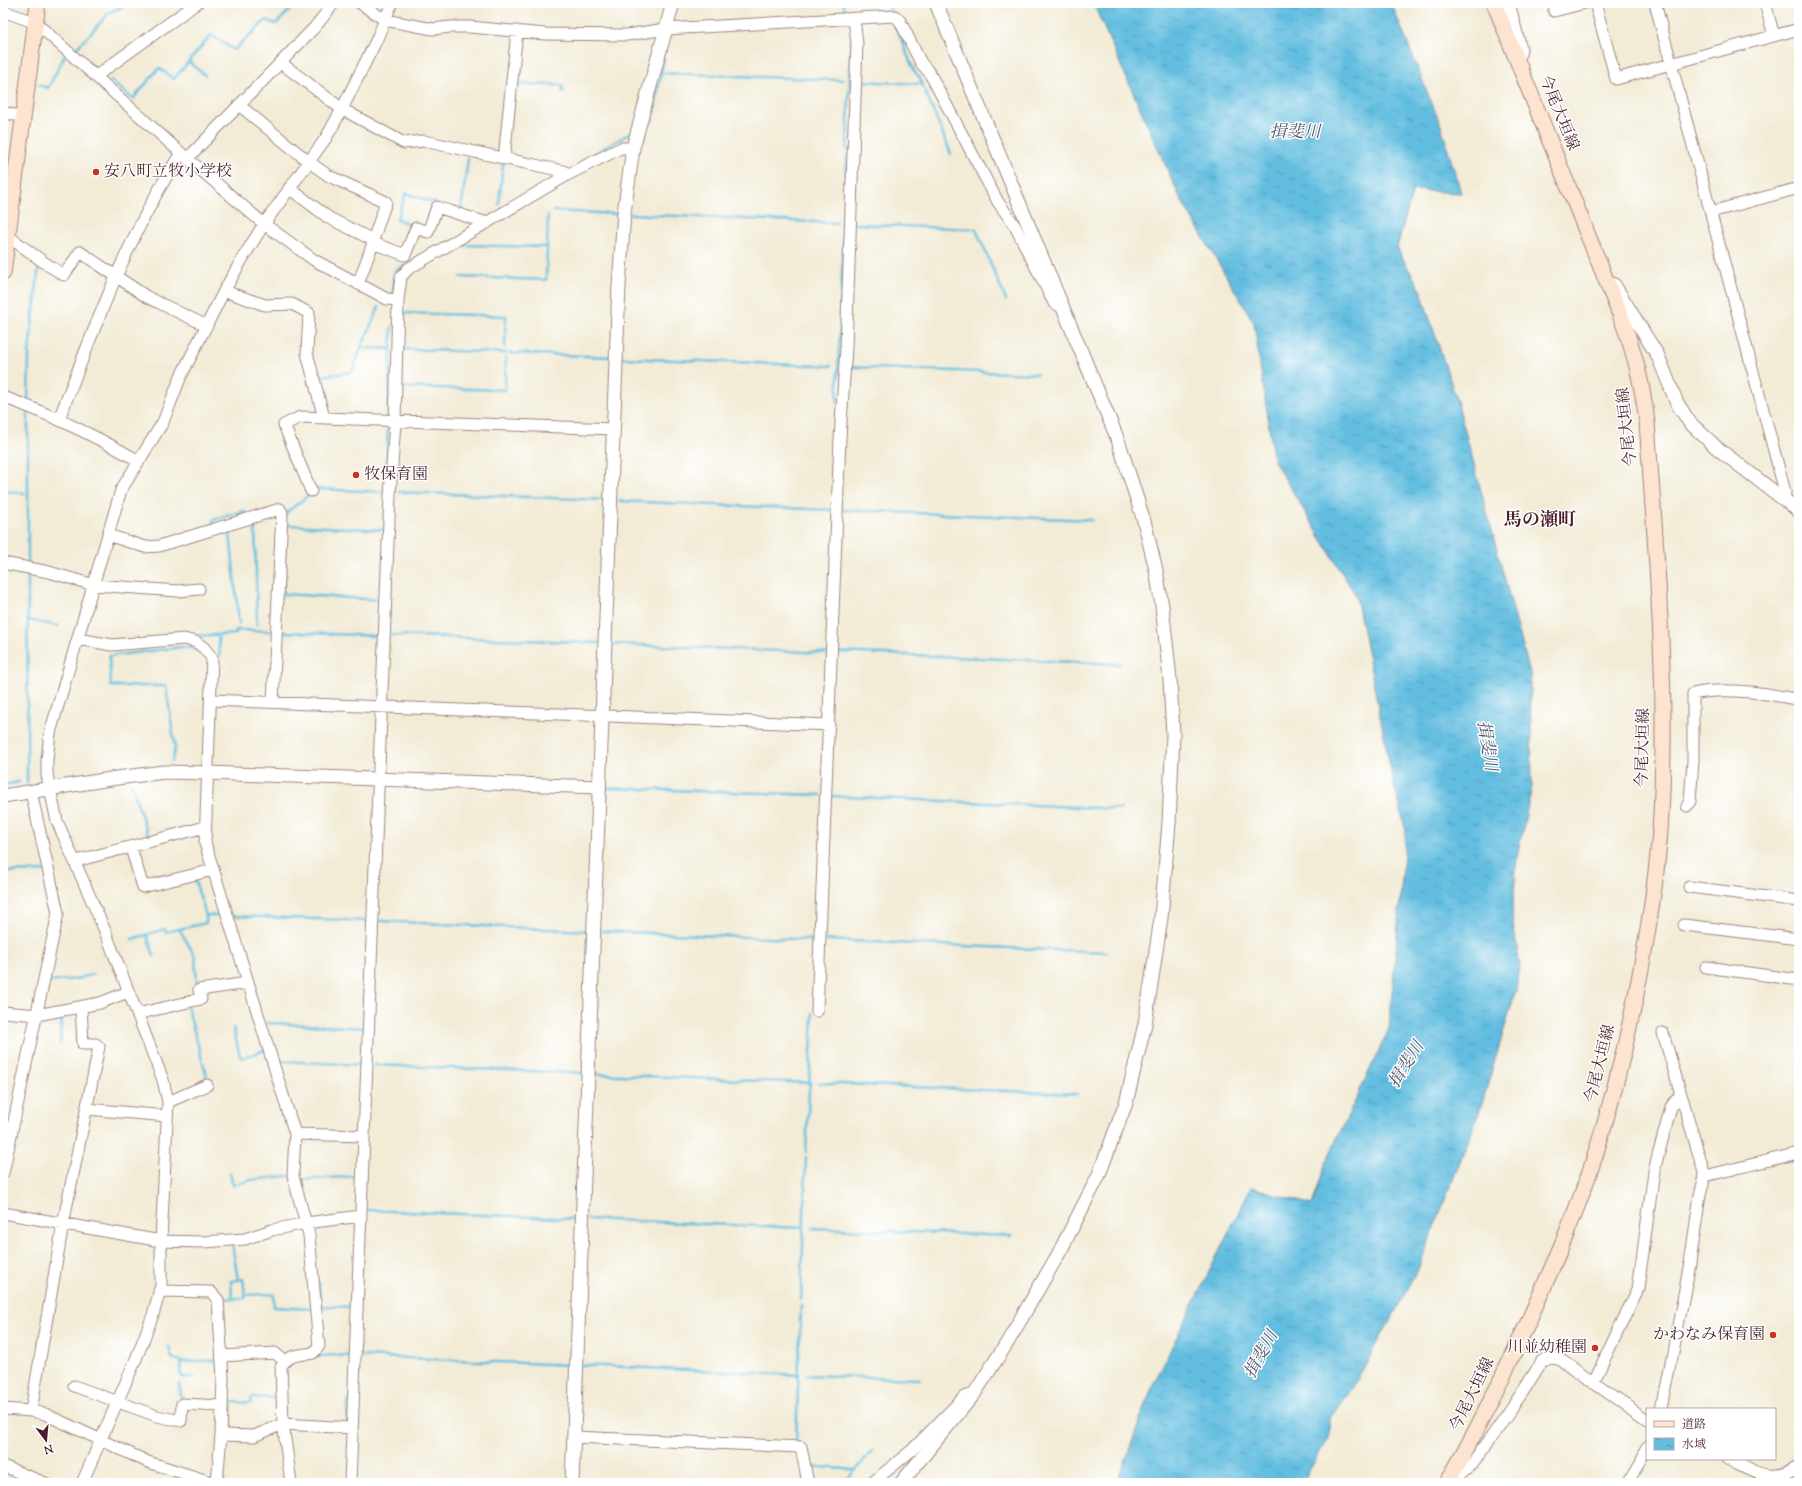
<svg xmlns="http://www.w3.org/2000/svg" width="1802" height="1486" font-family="'Sorts Mill Goudy','Noto Serif JP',serif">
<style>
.water{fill:url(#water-ripples);stroke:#566e86}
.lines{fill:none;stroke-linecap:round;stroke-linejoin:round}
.stream{stroke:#62bee0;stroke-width:2.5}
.minor-casing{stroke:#9e8580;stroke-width:13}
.tertiary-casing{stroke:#9e8580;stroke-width:15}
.secondary-casing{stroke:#9e8580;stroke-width:17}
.minor{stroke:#fff;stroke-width:11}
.tertiary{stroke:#fff;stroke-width:13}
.secondary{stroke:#fde4d0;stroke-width:15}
.poi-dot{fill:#c8321e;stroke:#fff;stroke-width:1.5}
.labels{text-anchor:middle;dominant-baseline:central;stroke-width:3;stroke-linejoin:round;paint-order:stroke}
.street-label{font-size:16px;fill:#4a1f2b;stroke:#fff}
.poi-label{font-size:16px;fill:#4a1f2b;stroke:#fff;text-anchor:start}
.water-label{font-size:17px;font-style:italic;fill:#52576a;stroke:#fff}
.quarter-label{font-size:18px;font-weight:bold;fill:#4a1f2b;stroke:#fff}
</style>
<defs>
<pattern id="water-ripples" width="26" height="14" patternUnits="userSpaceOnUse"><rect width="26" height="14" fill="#62bee0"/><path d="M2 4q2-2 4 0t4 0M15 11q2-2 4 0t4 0" fill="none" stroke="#539ab6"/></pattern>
</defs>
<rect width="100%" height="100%" fill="#fff"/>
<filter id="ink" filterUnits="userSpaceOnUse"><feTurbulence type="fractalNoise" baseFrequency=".025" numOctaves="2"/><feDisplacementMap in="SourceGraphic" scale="8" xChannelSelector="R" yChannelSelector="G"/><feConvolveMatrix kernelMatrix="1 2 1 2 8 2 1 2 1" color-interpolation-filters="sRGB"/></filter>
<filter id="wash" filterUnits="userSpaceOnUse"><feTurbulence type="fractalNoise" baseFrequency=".012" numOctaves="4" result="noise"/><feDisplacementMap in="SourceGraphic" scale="16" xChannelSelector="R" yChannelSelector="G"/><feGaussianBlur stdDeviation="0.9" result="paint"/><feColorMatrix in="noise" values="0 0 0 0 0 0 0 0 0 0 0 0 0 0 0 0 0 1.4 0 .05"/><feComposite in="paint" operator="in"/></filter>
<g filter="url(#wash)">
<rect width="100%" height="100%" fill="#f2ebd5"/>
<path class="water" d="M 1093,3 L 1391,3 L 1392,5 L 1441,126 L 1461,193 L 1413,190 L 1397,248 L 1420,289 L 1457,401 L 1530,673 L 1532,786 L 1517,857 L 1512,917 L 1520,967 L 1516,990 L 1480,1110 L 1417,1272 L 1359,1377 L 1330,1418 L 1330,1435 L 1302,1483 L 1117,1483 L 1153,1385 L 1251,1187 L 1312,1205 L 1326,1162 L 1389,1029 L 1406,831 L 1393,781 L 1356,596 L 1274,461 L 1254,323 L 1181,200 Z"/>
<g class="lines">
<path class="stream" d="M 843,3 L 847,17
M 888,3 L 891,11
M 199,8 L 206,3
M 71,47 L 96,69
M 75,50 L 110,12 L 131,3
M 189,62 L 205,75
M 661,73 L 843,80
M 110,80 L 133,99 L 159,68 L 174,79 L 211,35 L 234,50 L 266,20 L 276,24 L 297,3
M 859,81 L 922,84 L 920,78 L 914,71 L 895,24
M 516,84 L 562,85 L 563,92
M 922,84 L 951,154
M 39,85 L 48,88 L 65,55
M 644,126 L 652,121 L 664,58
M 847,150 L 851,40
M 582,161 L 632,132
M 499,204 L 503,163
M 461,210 L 468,158
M 553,211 L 619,214
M 630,214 L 837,223
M 854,224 L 976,229 L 1006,300
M 413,226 L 397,219 L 406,193 L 435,203
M 462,245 L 547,247
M 461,277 L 546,280 L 548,216
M 841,293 L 847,155
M 393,295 L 395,271 L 405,265
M 404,313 L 506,316 L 505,347
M 361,348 L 379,307
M 404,349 L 506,353
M 510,353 L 611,357
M 622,358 L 831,366
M 848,367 L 1037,374
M 321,385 L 320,380 L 323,376 L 352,372 L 361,348 L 391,349
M 401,387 L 505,390 L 506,357
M 28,402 L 29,353 L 39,266
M 837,403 L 841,298
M 28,411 L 28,566
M 388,418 L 392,327
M 387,464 L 388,424
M 314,489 L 386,492
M 3,491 L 24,493
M 399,492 L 604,500
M 618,501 L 833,510
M 843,510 L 1092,520
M 287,514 L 287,512 L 309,495
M 255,521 L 257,625
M 213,525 L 213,520 L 244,511 L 246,515
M 287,525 L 385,530
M 232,528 L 230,532 L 239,624
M 10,570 L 20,573
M 284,586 L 285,563
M 284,591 L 284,594 L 382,600
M 28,620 L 58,626
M 281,632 L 380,636
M 392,635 L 599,643
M 192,636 L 236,634 L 236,630 L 273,631
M 611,644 L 826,653
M 837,652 L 1120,664
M 215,657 L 220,656 L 218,635
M 172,761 L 175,747 L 166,686 L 111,686 L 109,656 L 183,647 L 192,648 L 200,652
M 27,783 L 28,573
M 131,783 L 149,839
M 3,785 L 19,782
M 606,788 L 821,795
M 831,796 L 1121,809
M 3,872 L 46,871
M 194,878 L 206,915 L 222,916
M 233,916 L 369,921
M 380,921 L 588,931
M 180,930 L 195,956 L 197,984
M 600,931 L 816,940
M 147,935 L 154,956
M 132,939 L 165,929 L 166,932 L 206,923 L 206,915
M 825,940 L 1107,952
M 48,982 L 77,979 L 93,974
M 187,1006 L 207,1077
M 267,1023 L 365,1028
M 233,1028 L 240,1056 L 242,1058 L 265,1050
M 60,1044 L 62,1014
M 279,1061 L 363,1065
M 374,1065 L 582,1073
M 595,1074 L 811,1083
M 819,1083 L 1077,1094
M 300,1147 L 301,1140 L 303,1138
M 806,1152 L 813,1013
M 230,1173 L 233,1185 L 251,1180 L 290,1176
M 300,1182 L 299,1180 L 359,1176
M 307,1208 L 312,1218
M 367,1210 L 578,1219
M 587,1219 L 804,1228
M 813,1228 L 1011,1236
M 232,1244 L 238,1280 L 243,1279 L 245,1295
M 319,1283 L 321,1306 L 352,1307
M 232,1298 L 231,1281 L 238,1280
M 222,1299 L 245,1298 L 245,1295 L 274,1294 L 274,1307 L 313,1309
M 801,1300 L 806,1157
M 169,1347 L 172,1358 L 182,1362 L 219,1360
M 362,1356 L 570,1365
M 315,1357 L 331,1355 L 350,1356
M 182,1362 L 180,1374 L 183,1377 L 194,1378
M 582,1365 L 799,1375
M 806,1375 L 920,1379
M 179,1384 L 182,1401
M 226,1402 L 251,1403 L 251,1397 L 278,1398
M 347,1424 L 348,1400
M 796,1444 L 801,1305
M 809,1466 L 856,1470 L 844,1483
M 856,1470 L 872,1451"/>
</g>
</g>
<g filter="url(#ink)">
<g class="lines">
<g class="minor-casing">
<path id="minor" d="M 360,3 L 385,20 L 433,29 L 450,27 L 470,27 L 545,34 L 627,35 L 666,29 L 895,16 L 900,21 L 921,63 L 929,72 L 998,202 L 1015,226 L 1054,303 L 1062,307
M 1595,3 L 1616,79 L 1799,29
M 1655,3 L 1785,492 L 1784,500
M 1765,3 L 1774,36
M 3,11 L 36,23 L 181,153 L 264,224 L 314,260 L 387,299 L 398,300
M 1554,11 L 1585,3
M 281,63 L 342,109 L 404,143 L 424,141 L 563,171 L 569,174
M 96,76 L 197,3
M 239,105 L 309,162 L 329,176 L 386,202 L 373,240
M 3,112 L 23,117
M 188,158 L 315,27 L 334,3
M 504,159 L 517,31
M 289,188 L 329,218 L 373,240 L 373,243
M 1711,212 L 1799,188
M 3,235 L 8,236 L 45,263 L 64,275 L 80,252 L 147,297 L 207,326
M 358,284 L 373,243 L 405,255 L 416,228 L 428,232 L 437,207 L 487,223
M 224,291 L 265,305 L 292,304 L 309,313 L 307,353 L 324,418
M 3,397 C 51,414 95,436 139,461
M 59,419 C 94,329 128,235 181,153
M 311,491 L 284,425 L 300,417 L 614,429
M 108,535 L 145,547 L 159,546 L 280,509 L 282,513 L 273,702
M 3,563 L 49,572 L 94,585 L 178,591 L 199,589
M 78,639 L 112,645 L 184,639 L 196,642 L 204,648 L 212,658 L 205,843 L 295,1134 L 364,1136
M 211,700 L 829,725
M 1687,806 L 1690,801 L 1693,761 L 1693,694 C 1725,687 1767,693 1799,700
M 131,848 L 143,887 L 213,870
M 76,861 L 205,827
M 1689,887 L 1799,901
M 1684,925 L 1799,939
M 1706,967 L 1799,980
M 817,1011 L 840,438 L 846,347 L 857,44 L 854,19
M 3,1012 L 37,1015 L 100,1003 L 128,992
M 137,1014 L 201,999 L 199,990 L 248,983
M 168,1102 L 207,1085
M 87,1109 L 167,1116
M 295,1134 L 293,1176 L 309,1235 L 319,1346 L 313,1353 C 301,1355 287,1354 281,1367 L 283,1424 L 352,1428
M 3,1173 L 58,913 L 31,792
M 1705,1176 L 1799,1153
M 3,1213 L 161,1241 L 204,1242 L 245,1239 L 272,1230 L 306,1223 L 361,1216
M 159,1291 L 211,1292 L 218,1300 L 223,1378 L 221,1435
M 222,1356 L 275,1353 L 284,1361
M 1593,1383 L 1638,1289 L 1654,1171 L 1671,1107 L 1680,1095
M 74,1386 L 157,1416 L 181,1421 L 182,1404 L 222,1406
M 3,1409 L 31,1411 L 45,1414 L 148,1462 L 214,1483
M 1662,1409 L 1690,1263 L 1700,1195 L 1705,1176 L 1663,1033
M 31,1411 L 63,1224 L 99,1047 L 96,1044 L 83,1044 L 81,1007
M 574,1437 L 801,1447 L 808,1483
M 1728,1459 C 1755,1472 1770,1486 1799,1467
M 3,1466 L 45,1483
M 1449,1481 L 1457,1478 L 1474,1462 L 1524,1390 L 1542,1361 L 1550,1357 L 1558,1358 L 1647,1420
M 82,1483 L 136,1359 L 153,1315 L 161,1286 L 161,1241 L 168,1102 L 163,1080 L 105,931 L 57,821 L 47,775 L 47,760 L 50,733 L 121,490 L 163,422 L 181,376 L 224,291 L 244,256 L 264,224 L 326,138 L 342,109 L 376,41 L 392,3
M 217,1483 L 221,1435 L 254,1436 L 283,1424 L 291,1483
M 350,1483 L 390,495 L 395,422 L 398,300 L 401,277 L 408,269 L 569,174 L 621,148 L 633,148
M 872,1483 L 912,1450 L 964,1397 L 974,1394
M 1626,1483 L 1647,1448"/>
</g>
<g class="tertiary-casing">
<path id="tertiary" d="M 1508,3 L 1520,49 L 1518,61
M 1609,283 L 1614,285 L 1658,356 L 1677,403 L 1690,423 L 1717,448 L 1799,511
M 3,796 L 117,778 L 164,772 L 208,773 L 599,787
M 572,1483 L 619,286 L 624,213 L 633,148 L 673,3
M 901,1483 L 974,1394 L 1007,1343 L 1059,1253 L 1098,1177 L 1126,1103 L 1145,1024 L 1161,918 L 1169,823 L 1173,735 L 1170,679 L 1162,606 L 1156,570 L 1144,521 L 1118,440 L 936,3"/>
</g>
<g class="secondary-casing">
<path id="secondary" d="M 3,273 L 38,3
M 1447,1483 C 1478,1430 1504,1375 1529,1320 C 1553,1266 1577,1212 1595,1156 C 1617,1085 1634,1013 1646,941 C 1653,899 1659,857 1661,814 C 1668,685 1656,552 1647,422 C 1642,382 1635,354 1621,317 L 1494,3"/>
</g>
<use href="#minor" class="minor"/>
<use href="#tertiary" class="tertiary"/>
<use href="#secondary" class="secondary"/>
</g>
</g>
<g class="poi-dot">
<circle cx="96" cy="172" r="4"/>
<circle cx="356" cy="475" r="4"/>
<circle cx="1773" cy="1335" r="4"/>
<circle cx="1595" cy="1348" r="4"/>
</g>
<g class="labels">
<g class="street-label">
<text transform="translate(1558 113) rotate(68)">今尾大垣線</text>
<text transform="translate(1628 427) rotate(-96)">今尾大垣線</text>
<text transform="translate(1644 748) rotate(-89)">今尾大垣線</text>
<text transform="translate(1601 1064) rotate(-76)">今尾大垣線</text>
<text transform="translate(1473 1395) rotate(-64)">今尾大垣線</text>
</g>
<g class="poi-label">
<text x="104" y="172">安八町立牧小学校</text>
<text x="364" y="475">牧保育園</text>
<text x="1765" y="1335" text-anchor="end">かわなみ保育園</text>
<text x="1587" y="1348" text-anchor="end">川並幼稚園</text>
</g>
<g class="water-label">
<text x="1295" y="133">揖斐川</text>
<text transform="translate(1486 746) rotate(81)">揖斐川</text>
<text transform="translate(1407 1065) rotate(-58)">揖斐川</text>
<text transform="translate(1262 1355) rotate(-61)">揖斐川</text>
</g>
<g class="quarter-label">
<text x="1540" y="521">馬の瀬町</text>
</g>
</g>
<rect width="1802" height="1486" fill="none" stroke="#fff" stroke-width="16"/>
<rect x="1646" y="1408" width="130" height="52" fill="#ffffff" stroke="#b7a5aa"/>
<rect x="1654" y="1421" width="20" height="6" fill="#fde4d0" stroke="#b7a5aa"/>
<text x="1682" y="1428" font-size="12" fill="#4a1f2b">道路</text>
<rect x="1654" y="1438" width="20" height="12" fill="url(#water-ripples)" stroke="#b7a5aa"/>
<text x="1682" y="1448" font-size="12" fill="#4a1f2b">水域</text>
<g transform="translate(46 1440) rotate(164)" stroke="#ffffff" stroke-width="3" paint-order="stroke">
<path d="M0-3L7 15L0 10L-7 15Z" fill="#4a1f2b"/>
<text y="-6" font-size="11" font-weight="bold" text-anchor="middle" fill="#4a1f2b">N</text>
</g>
</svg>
